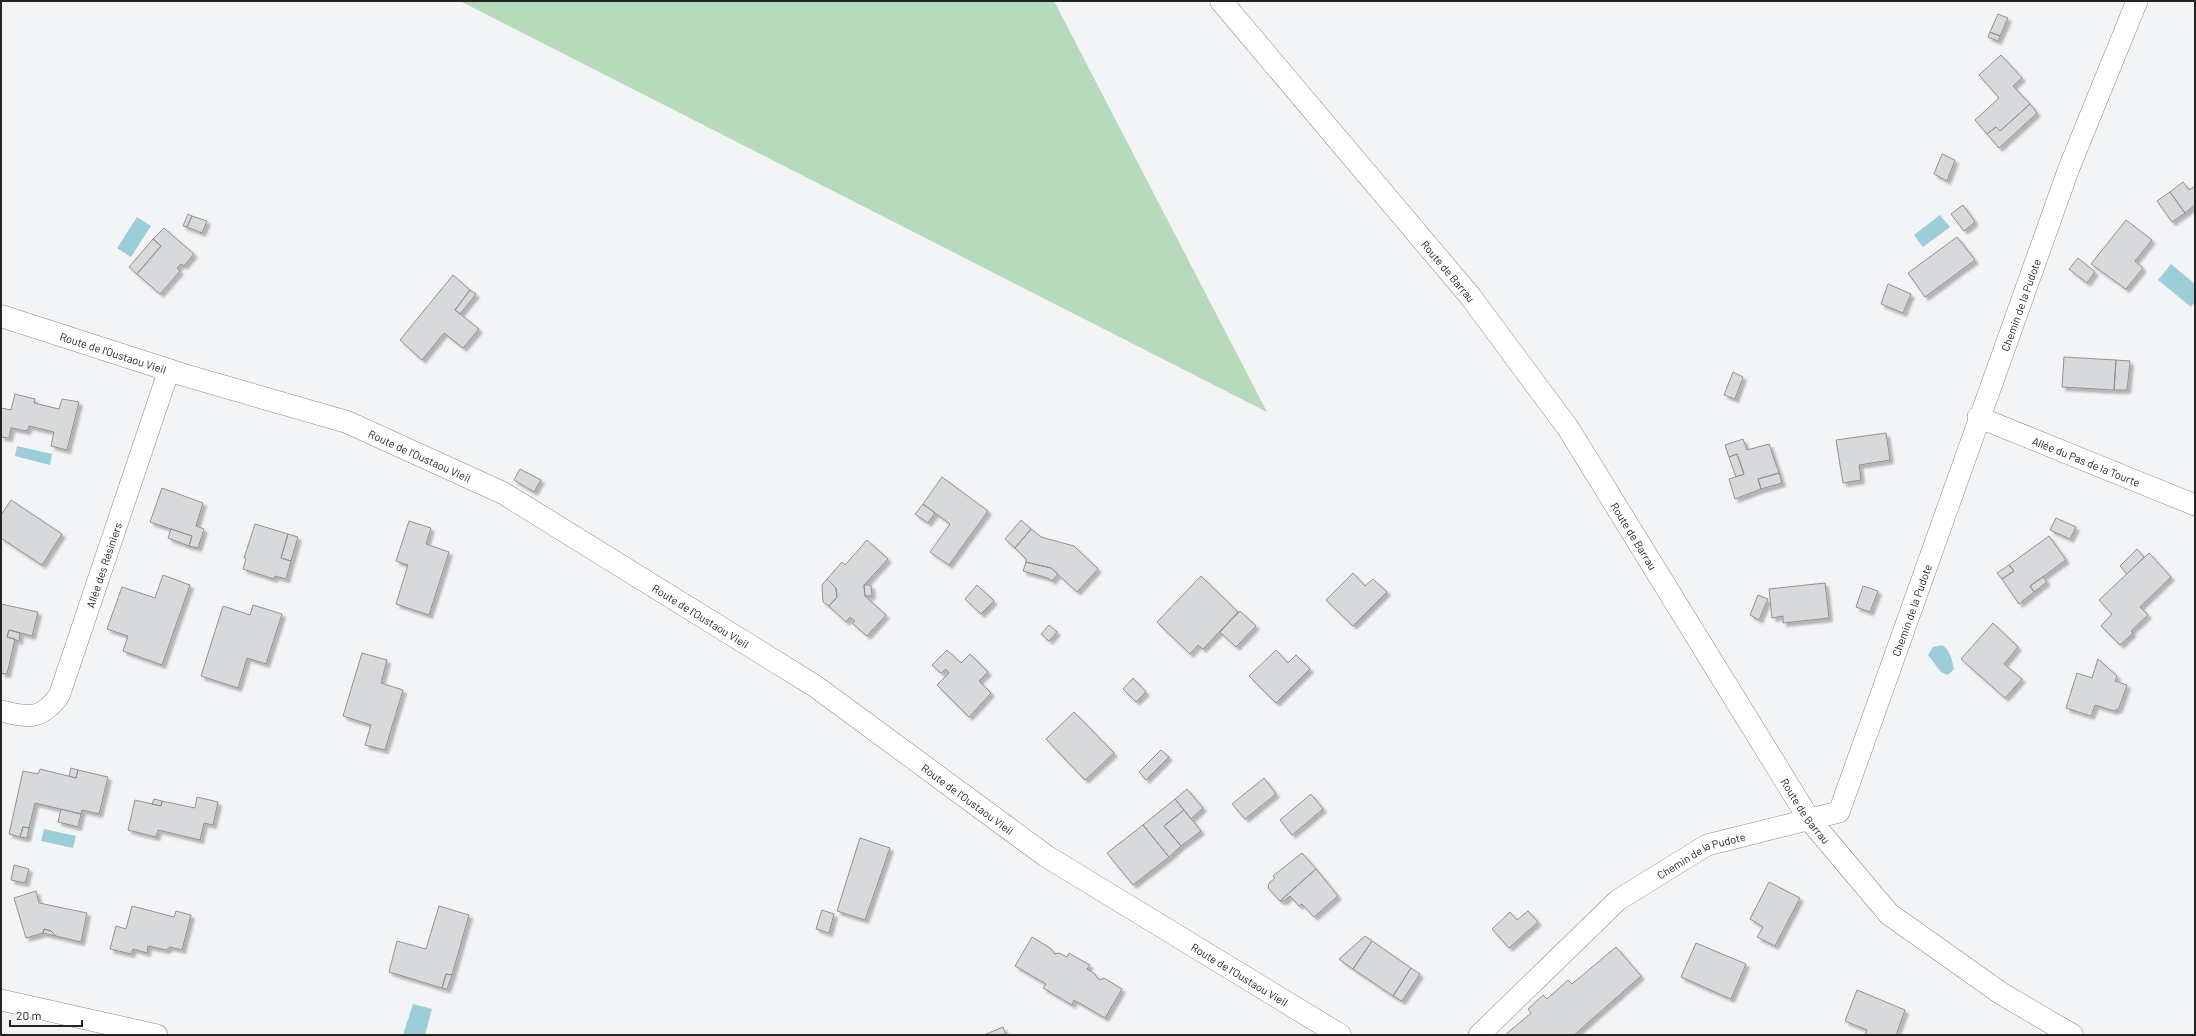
<svg xmlns="http://www.w3.org/2000/svg" width="2196" height="1036" font-family="Barlow,sans-serif">
<style>
.green{fill:#b7d9bc}
.water{fill:#9bced8}
.building{fill:#d8d9db;stroke:#909192;filter:url(#shadow)}
.lines{fill:none;stroke-linecap:round;stroke-linejoin:round}
.minor-casing{stroke:#8a8b8d;stroke-width:22}
.tertiary-casing{stroke:#8a8b8d;stroke-width:23}
.minor{stroke:#fff;stroke-width:21}
.tertiary{stroke:#fff;stroke-width:22}
.labels{text-anchor:middle;dominant-baseline:central;stroke-width:4;stroke-linejoin:round;paint-order:stroke}
.street-label{font-size:11px;fill:#232324;stroke:#fff}
</style>
<defs>
<filter id="shadow"><feDropShadow dx="3.5" dy="3.5" stdDeviation="1" flood-color="#0004"/></filter>
</defs>
<rect width="100%" height="100%" fill="#f3f4f6"/>
<path class="green" d="M 460,1 L 1054,1 L 1267,412 Z"/>
<path class="water" d="M 1940,215 L 1950,227 L 1923,247 L 1914,235 Z
M 137,217 L 151,226 L 131,257 L 117,248 Z
M 2171,264 L 2195,284 L 2195,302 L 2191,307 L 2158,280 Z
M 17,446 L 52,454 L 50,465 L 15,456 Z
M 1942,645 C 1950,650 1952,660 1954,669 L 1948,675 L 1941,672 L 1928,655 L 1933,647 Z
M 44,829 L 76,836 L 73,848 L 41,841 Z
M 413,1004 L 432,1009 L 425,1035 L 403,1035 Z"/>
<path class="building" d="M 1998,14 L 2008,18 L 2000,36 L 1990,32 Z
M 1990,32 L 2000,36 L 1998,41 L 1988,37 Z
M 2001,55 L 2022,78 L 2013,86 L 2030,104 L 2000,131 L 1996,127 L 1987,134 L 1975,120 L 1999,98 L 1979,75 Z
M 2030,104 L 2037,113 L 1999,148 L 1987,134 L 1996,127 L 2000,131 Z
M 1942,154 L 1955,160 L 1947,181 L 1934,174 Z
M 2183,182 L 2189,190 L 2195,186 L 2195,205 L 2185,213 L 2170,192 Z
M 2170,192 L 2185,213 L 2172,222 L 2157,201 Z
M 1963,205 L 1975,222 L 1964,231 L 1951,214 Z
M 188,214 L 192,216 L 187,227 L 183,226 Z
M 192,216 L 207,221 L 202,233 L 187,227 Z
M 2126,220 L 2152,240 L 2135,261 L 2143,268 L 2126,289 L 2091,264 Z
M 164,228 L 194,254 L 184,266 L 181,264 L 177,268 L 180,271 L 160,294 L 137,274 L 161,246 L 153,239 Z
M 1957,237 L 1975,260 L 1925,297 L 1908,273 Z
M 153,239 L 161,246 L 137,274 L 129,267 Z
M 2078,258 L 2095,272 L 2087,283 L 2069,269 Z
M 453,275 L 470,290 L 455,310 L 479,329 L 463,348 L 444,333 L 422,360 L 400,340 Z
M 1888,284 L 1911,294 L 1903,313 L 1881,304 Z
M 470,290 L 476,294 L 460,314 L 455,310 Z
M 2064,357 L 2116,360 L 2114,390 L 2062,387 Z
M 2116,360 L 2130,361 L 2127,390 L 2114,390 Z
M 1733,372 L 1743,377 L 1735,399 L 1724,395 Z
M 15,394 L 35,399 L 34,403 L 59,409 L 62,399 L 79,402 L 67,450 L 51,446 L 54,432 L 29,426 L 27,431 L 11,428 L 9,438 L 1,437 L 1,408 L 11,410 Z
M 1886,433 L 1890,460 L 1859,465 L 1861,480 L 1843,483 L 1836,440 Z
M 1743,439 L 1747,450 L 1769,444 L 1779,473 L 1758,479 L 1761,489 L 1735,499 L 1729,479 L 1744,474 L 1737,454 L 1729,457 L 1725,445 Z
M 1737,454 L 1744,474 L 1736,477 L 1729,457 Z
M 520,469 L 541,480 L 534,492 L 514,480 Z
M 1779,473 L 1782,483 L 1761,489 L 1758,479 Z
M 942,477 L 988,511 L 949,565 L 930,552 L 950,524 L 923,504 Z
M 162,488 L 203,503 L 196,526 L 204,529 L 198,548 L 189,546 L 192,536 L 150,522 Z
M 11,500 L 62,534 L 42,565 L 1,538 L 1,515 Z
M 923,504 L 935,513 L 928,523 L 915,514 Z
M 2056,518 L 2076,527 L 2070,539 L 2050,530 Z
M 1021,520 L 1031,529 L 1015,548 L 1005,539 Z
M 409,521 L 431,528 L 426,544 L 449,552 L 429,615 L 396,604 L 408,565 L 396,561 Z
M 255,524 L 288,534 L 281,558 L 291,561 L 286,579 L 275,576 L 274,579 L 243,569 L 246,559 L 244,558 Z
M 171,529 L 192,536 L 189,546 L 168,538 Z
M 1031,529 L 1041,537 L 1074,546 L 1098,569 L 1077,592 L 1051,568 L 1026,562 L 1026,559 L 1015,548 Z
M 288,534 L 298,537 L 291,561 L 281,558 Z
M 2049,536 L 2066,560 L 2030,586 L 2034,592 L 2019,604 L 2002,579 L 2014,571 L 2009,565 Z
M 867,540 L 888,559 L 864,585 L 865,596 L 886,615 L 867,636 L 852,623 L 855,621 L 850,617 L 846,622 L 829,606 L 837,597 L 836,588 L 827,579 L 842,562 L 845,565 Z
M 2137,549 L 2144,557 L 2127,574 L 2120,566 Z
M 2149,553 L 2171,577 L 2140,607 L 2148,615 L 2131,631 L 2133,633 L 2120,645 L 2101,626 L 2112,614 L 2099,600 Z
M 1026,562 L 1051,568 L 1058,574 L 1052,581 L 1048,578 L 1023,571 Z
M 2009,565 L 2014,571 L 2002,579 L 1997,573 Z
M 1353,573 L 1365,586 L 1373,579 L 1387,592 L 1353,626 L 1326,600 Z
M 163,575 L 190,585 L 162,665 L 123,651 L 128,636 L 107,629 L 122,587 L 155,598 Z
M 1201,576 L 1238,612 L 1203,649 L 1198,645 L 1190,654 L 1157,622 Z
M 2043,577 L 2047,582 L 2034,592 L 2030,586 Z
M 827,579 L 836,588 L 837,597 L 829,606 L 823,602 L 822,585 Z
M 1825,583 L 1829,618 L 1783,623 L 1783,616 L 1772,618 L 1769,589 Z
M 864,585 L 871,585 L 872,596 L 865,596 Z
M 977,585 L 994,601 L 981,614 L 965,599 Z
M 1863,586 L 1878,591 L 1870,612 L 1856,607 Z
M 1758,595 L 1768,599 L 1759,620 L 1750,615 Z
M 1,604 L 38,612 L 32,636 L 9,630 L 7,637 L 15,639 L 7,674 L 1,673 Z
M 253,605 L 282,614 L 266,664 L 247,658 L 238,688 L 201,676 L 223,606 L 250,615 Z
M 1240,611 L 1256,626 L 1236,647 L 1220,632 Z
M 1993,623 L 2018,647 L 2004,664 L 2022,679 L 2005,698 L 1961,659 Z
M 1049,625 L 1057,632 L 1049,641 L 1041,634 Z
M 9,630 L 20,633 L 19,641 L 7,637 Z
M 947,650 L 961,663 L 970,654 L 988,672 L 979,681 L 991,693 L 969,717 L 937,685 L 949,673 L 946,669 L 941,673 L 932,665 Z
M 1276,650 L 1288,663 L 1296,655 L 1310,669 L 1276,703 L 1249,676 Z
M 362,653 L 387,660 L 381,683 L 403,690 L 385,750 L 365,745 L 371,725 L 343,716 Z
M 2098,659 L 2117,676 L 2115,681 L 2127,685 L 2119,708 L 2114,711 L 2095,705 L 2091,716 L 2066,708 L 2077,673 L 2092,678 Z
M 1133,678 L 1146,692 L 1136,702 L 1123,689 Z
M 1074,712 L 1114,753 L 1085,780 L 1046,739 Z
M 1161,750 L 1169,757 L 1146,780 L 1139,772 Z
M 71,768 L 78,770 L 76,778 L 69,776 Z
M 40,769 L 76,778 L 78,770 L 108,777 L 99,814 L 82,810 L 81,814 L 35,803 L 29,828 L 23,827 L 20,837 L 9,834 L 23,771 L 38,774 Z
M 1264,778 L 1276,794 L 1245,819 L 1232,804 Z
M 1187,789 L 1203,808 L 1191,819 L 1175,799 Z
M 1311,794 L 1323,809 L 1292,835 L 1280,820 Z
M 197,797 L 218,802 L 213,825 L 204,823 L 200,840 L 158,830 L 156,837 L 128,830 L 135,800 L 161,806 L 162,801 L 195,808 Z
M 154,799 L 162,801 L 161,806 L 152,804 Z
M 1175,799 L 1184,810 L 1164,826 L 1181,846 L 1169,857 L 1143,825 Z
M 61,809 L 81,814 L 78,827 L 58,822 Z
M 1184,810 L 1201,831 L 1181,846 L 1164,826 Z
M 1143,825 L 1169,857 L 1133,885 L 1107,853 Z
M 23,827 L 29,828 L 27,838 L 20,837 Z
M 860,838 L 890,848 L 865,920 L 837,911 Z
M 1302,853 L 1316,869 L 1280,901 L 1268,888 L 1269,883 L 1275,878 L 1273,876 Z
M 14,865 L 29,869 L 25,883 L 11,880 Z
M 1316,869 L 1338,896 L 1314,917 L 1302,904 L 1299,906 L 1290,896 L 1284,901 L 1280,901 Z
M 1769,882 L 1800,898 L 1775,946 L 1757,937 L 1763,927 L 1750,919 Z
M 36,891 L 39,903 L 87,913 L 81,942 L 56,936 L 51,931 L 44,929 L 43,933 L 26,938 L 14,898 Z
M 132,906 L 174,917 L 176,911 L 191,915 L 182,950 L 170,947 L 166,950 L 148,946 L 147,953 L 133,949 L 131,954 L 110,949 L 116,926 L 126,929 Z
M 439,906 L 469,915 L 452,975 L 446,974 L 442,988 L 389,972 L 397,941 L 426,949 Z
M 822,910 L 834,914 L 829,933 L 816,929 Z
M 1528,911 L 1538,922 L 1509,948 L 1492,929 L 1510,912 L 1517,920 Z
M 44,929 L 51,931 L 56,936 L 43,933 Z
M 1365,936 L 1372,941 L 1353,969 L 1339,959 Z
M 1032,937 L 1050,948 L 1055,954 L 1059,953 L 1067,957 L 1069,953 L 1079,959 L 1090,965 L 1087,969 L 1095,974 L 1097,978 L 1100,980 L 1104,978 L 1122,989 L 1105,1018 L 1074,1000 L 1072,1005 L 1043,988 L 1046,984 L 1015,966 Z
M 1372,941 L 1411,968 L 1393,996 L 1353,969 Z
M 1696,943 L 1746,964 L 1731,999 L 1681,977 Z
M 1616,947 L 1641,976 L 1574,1035 L 1505,1035 L 1531,1013 L 1528,1009 L 1543,995 L 1547,999 L 1568,980 L 1572,984 Z
M 1411,968 L 1420,974 L 1402,1001 L 1393,996 Z
M 446,974 L 452,975 L 447,989 L 442,988 Z
M 1857,990 L 1905,1010 L 1896,1035 L 1865,1035 L 1867,1030 L 1845,1021 Z
M 1003,1027 L 1006,1035 L 984,1035 Z"/>
<g class="lines">
<g class="minor-casing">
<g id="minor">
<path id="s1" d="M 1978,417 L 2195,505"/>
<path id="s2" d="M 1,711 C 29,718 41,720 59,696 L 169,370"/>
<path d="M 1,1000 L 157,1035"/>
<path id="s3" d="M 1479,1035 L 1618,900 L 1707,845 L 1839,812 L 2069,168 L 2137,1"/>
</g>
</g>
<g class="tertiary-casing">
<g id="tertiary">
<path id="s4" d="M 1221,1 L 1470,296 L 1568,428 L 1809,819 L 1889,914 L 2002,994 L 2072,1035"/>
<path id="s5" d="M 1,316 L 184,375 L 347,422 L 503,493 L 815,686 L 1046,856 L 1340,1035"/>
</g>
</g>
<use href="#minor" class="minor"/>
<use href="#tertiary" class="tertiary"/>
</g>
<g class="labels">
<g class="street-label">
<text stroke="none"><textPath href="#s4" startOffset="353">Route de Barrau</textPath></text>
<text stroke="none"><textPath href="#s3" startOffset="973">Chemin de la Pudote</textPath></text>
<text stroke="none"><textPath href="#s5" startOffset="118">Route de l'Oustaou Vieil</textPath></text>
<text stroke="none"><textPath href="#s5" startOffset="442">Route de l'Oustaou Vieil</textPath></text>
<text stroke="none"><textPath href="#s1" startOffset="117">Allée du Pas de la Tourte</textPath></text>
<text stroke="none"><textPath href="#s4" startOffset="677">Route de Barrau</textPath></text>
<text stroke="none"><textPath href="#s2" startOffset="204">Allée des Résiniers</textPath></text>
<text stroke="none"><textPath href="#s3" startOffset="649">Chemin de la Pudote</textPath></text>
<text stroke="none"><textPath href="#s5" startOffset="766">Route de l'Oustaou Vieil</textPath></text>
<text stroke="none"><textPath href="#s5" startOffset="1090">Route de l'Oustaou Vieil</textPath></text>
<text stroke="none"><textPath href="#s4" startOffset="1001">Route de Barrau</textPath></text>
<text stroke="none"><textPath href="#s3" startOffset="289">Chemin de la Pudote</textPath></text>
<text stroke="none"><textPath href="#s5" startOffset="1414">Route de l'Oustaou Vieil</textPath></text>
</g>
</g>
<rect width="2196" height="1036" fill="none" stroke="#232324" stroke-width="4"/>
<path d="M10 1020v6h72v-6" fill="none" stroke="#232324" stroke-width="2"/>
<text x="16" y="1020" font-size="12" fill="#232324" stroke="#ffffff" stroke-width="3" paint-order="stroke">20 m</text>
</svg>
